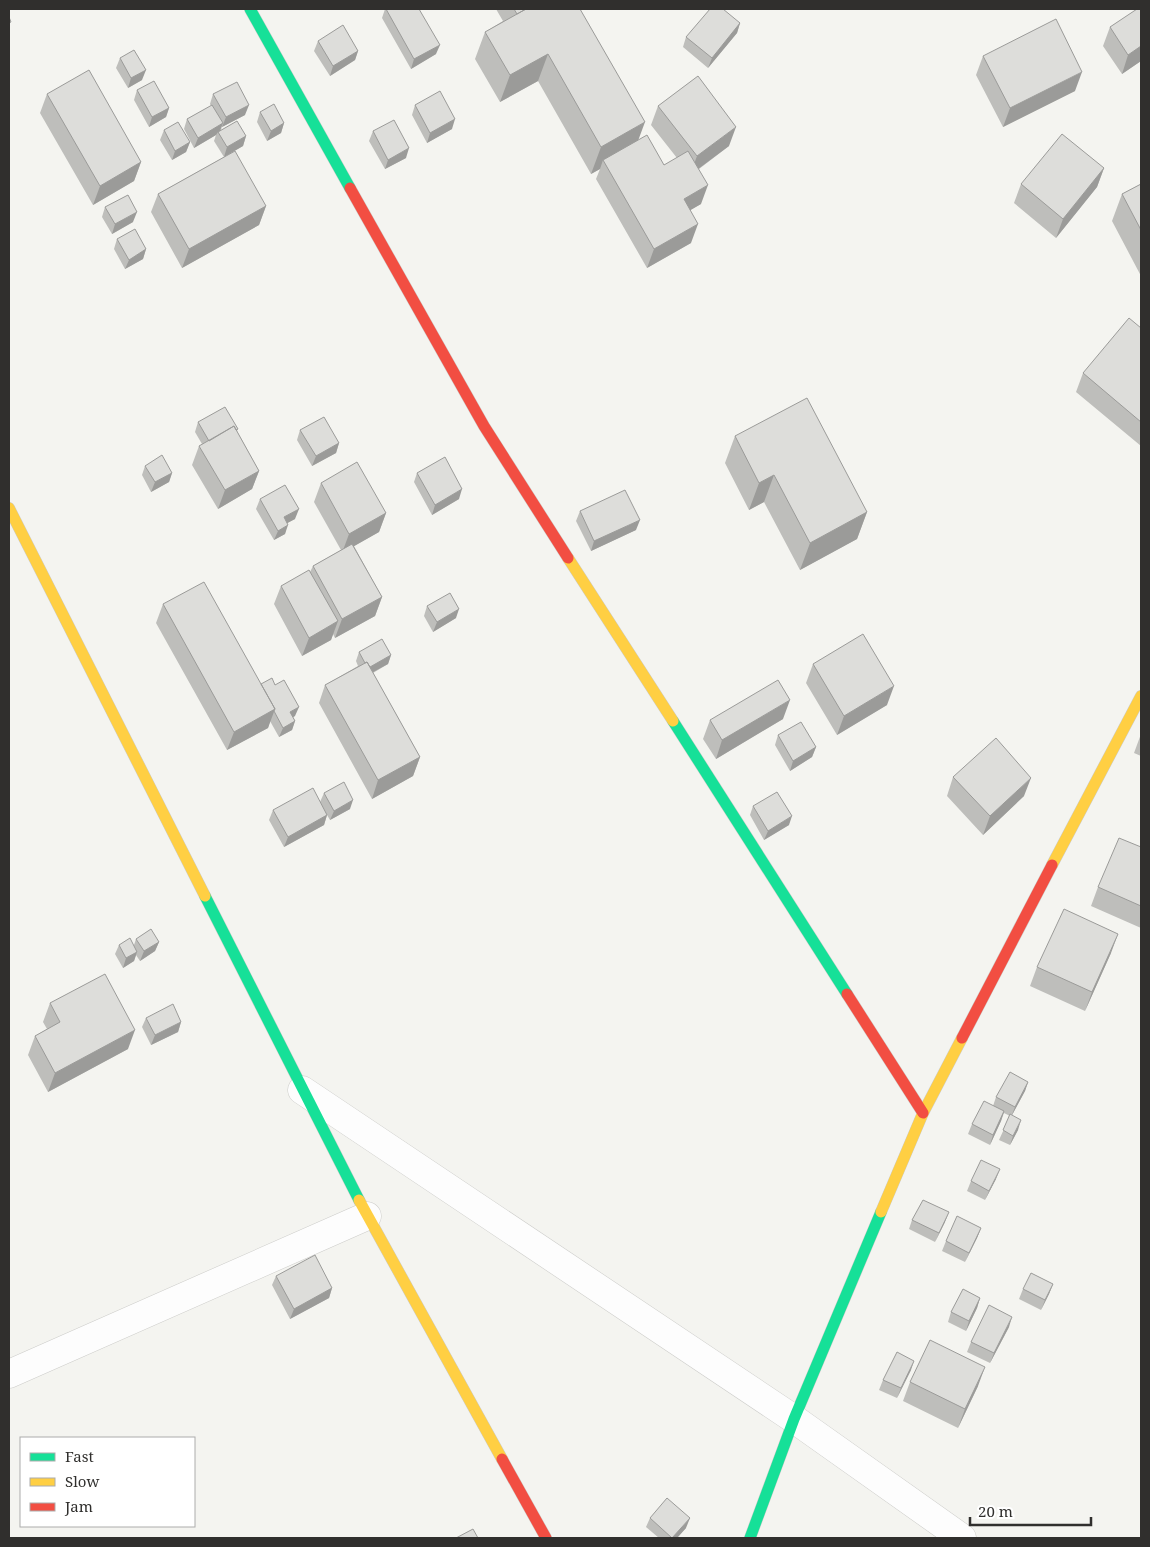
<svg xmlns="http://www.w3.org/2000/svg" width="1150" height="1547" font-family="'Noto Serif',serif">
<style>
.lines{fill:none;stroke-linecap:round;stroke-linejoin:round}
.street-casing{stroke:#ccccc9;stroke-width:29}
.fast-casing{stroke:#ccccc9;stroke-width:12}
.slow-casing{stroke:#ccccc9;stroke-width:12}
.jam-casing{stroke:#ccccc9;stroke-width:12}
.street{stroke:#fdfdfd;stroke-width:28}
.fast{stroke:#16e098;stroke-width:11}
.slow{stroke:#ffcf43;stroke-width:11}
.jam{stroke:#f24e42;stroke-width:11}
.wall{fill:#bebebb}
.shaded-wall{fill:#9b9b99}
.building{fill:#ddddda;stroke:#9b9b99}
</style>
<rect width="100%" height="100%" fill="#f4f4f0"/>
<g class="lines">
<g class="street-casing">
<path id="street" d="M 302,1090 L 794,1419 L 962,1538
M 9,1374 L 367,1216"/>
</g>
<g class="fast-casing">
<path id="fast" d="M 250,9 L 350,188
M 673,721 L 847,994
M 205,896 L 359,1200
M 750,1538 L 794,1419 L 881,1212"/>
</g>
<g class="slow-casing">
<path id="slow" d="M 9,508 L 205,896
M 568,558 L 673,721
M 1052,865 L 1141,696
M 359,1200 L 502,1459
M 881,1212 L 923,1113 L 962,1038"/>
</g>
<g class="jam-casing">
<path id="jam" d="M 350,188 L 484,426 L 568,558
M 847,994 L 923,1113
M 962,1038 L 1052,865
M 502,1459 L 546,1538"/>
</g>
<use href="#street" class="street"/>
<use href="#fast" class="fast"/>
<use href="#slow" class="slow"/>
<use href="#jam" class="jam"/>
</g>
<path class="wall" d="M 385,9 L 419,9 L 436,54 L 411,69 L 382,18 Z
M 496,9 L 580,9 L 638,140 L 664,165 L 677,158 L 651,125 L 658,106 L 729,146 L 699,169 L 701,204 L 690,210 L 691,243 L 647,268 L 596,179 L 600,169 L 591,174 L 538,81 L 500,102 L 475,59 L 485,32 L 503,21 Z
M 1141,9 L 1141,61 L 1122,74 L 1103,46 L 1110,27 Z
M 740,23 L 737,33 L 708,68 L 683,47 L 686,37 Z
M 318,41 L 358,51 L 355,60 L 330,76 L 314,51 Z
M 983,56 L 1075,91 L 1003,127 L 976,75 Z
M 120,58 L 142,80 L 128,88 L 116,68 Z
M 137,90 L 169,108 L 166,117 L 149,127 L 134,100 Z
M 47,94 L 141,162 L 134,181 L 93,205 L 40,113 Z
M 213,94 L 245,115 L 222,127 L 222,126 L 221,130 L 246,136 L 243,146 L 224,157 L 266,206 L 259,225 L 182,268 L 151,212 L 158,194 L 224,157 L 214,141 L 216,135 L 194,148 L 184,129 L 187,119 L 211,106 L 210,104 Z
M 415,105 L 452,129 L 427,143 L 412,115 Z
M 260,112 L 284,123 L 281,133 L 267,141 L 257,122 Z
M 164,130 L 190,142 L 186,152 L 172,160 L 160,140 Z
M 373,131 L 406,158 L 385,169 L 369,141 Z
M 1104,168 L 1097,187 L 1056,238 L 1014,203 L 1021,184 Z
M 1141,184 L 1141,276 L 1112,221 L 1122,194 Z
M 105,207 L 133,222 L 112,234 L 102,217 Z
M 117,239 L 146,249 L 143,259 L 125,269 L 114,249 Z
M 1141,328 L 1141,446 L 1076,392 L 1083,373 Z
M 198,422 L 238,429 L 237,431 L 259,471 L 252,489 L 218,509 L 192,465 L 199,446 L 202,444 L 195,432 Z
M 300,430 L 339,443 L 336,453 L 312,466 L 297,440 Z
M 735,436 L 867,512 L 857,539 L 800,570 L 764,502 L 749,510 L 725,463 Z
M 145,466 L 172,473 L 169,482 L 151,492 L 142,475 Z
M 417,473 L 459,499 L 432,515 L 414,482 Z
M 321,483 L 386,513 L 379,532 L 354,546 L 382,597 L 375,616 L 335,638 L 333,634 L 331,640 L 302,656 L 274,604 L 281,586 L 310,572 L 313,566 L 341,550 L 314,502 Z
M 260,499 L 295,519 L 287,523 L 285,534 L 274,540 L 256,509 Z
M 580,511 L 636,530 L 591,551 L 576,521 Z
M 163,604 L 261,684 L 275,685 L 295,716 L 293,717 L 295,721 L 292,730 L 279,737 L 270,721 L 268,728 L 227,750 L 156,623 Z
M 427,606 L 456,618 L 433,632 L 424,616 Z
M 359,652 L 391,655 L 388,664 L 373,673 L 420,757 L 413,776 L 372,799 L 319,703 L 325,685 L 358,666 L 356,661 Z
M 813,664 L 887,705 L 837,735 L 806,683 Z
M 783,719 L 716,759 L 703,739 L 710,720 Z
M 1141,734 L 1141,756 L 1134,753 Z
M 778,735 L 816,747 L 812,757 L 790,771 L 775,745 Z
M 953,777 L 1024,796 L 983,835 L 947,796 Z
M 324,793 L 350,809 L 330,820 L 327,815 L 324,825 L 284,847 L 269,820 L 273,810 L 320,802 Z
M 753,806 L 789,825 L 764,840 L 750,815 Z
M 1141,847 L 1141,928 L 1091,906 L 1098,887 Z
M 136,939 L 159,942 L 155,951 L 140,961 L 136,955 L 134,961 L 123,968 L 115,954 L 119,945 L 134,945 Z
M 1111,953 L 1085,1011 L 1030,986 L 1037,967 Z
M 50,1003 L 128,1049 L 48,1092 L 28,1055 L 35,1036 L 47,1029 L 43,1022 Z
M 146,1018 L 181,1022 L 178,1032 L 151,1045 L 142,1027 Z
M 1028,1082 L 1025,1091 L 1012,1115 L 1018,1130 L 1010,1145 L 999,1140 L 1010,1116 L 1004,1113 L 1001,1121 L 990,1145 L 968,1134 L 972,1124 L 993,1106 L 996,1097 Z
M 996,1179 L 985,1200 L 967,1191 L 971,1181 Z
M 912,1220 L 945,1222 L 935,1242 L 909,1229 Z
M 981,1228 L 977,1238 L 965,1262 L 942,1251 L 946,1241 Z
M 276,1276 L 332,1288 L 329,1298 L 290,1319 L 272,1285 Z
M 1053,1284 L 1049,1294 L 1041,1310 L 1019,1299 L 1023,1289 Z
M 980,1298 L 977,1308 L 966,1331 L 948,1322 L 951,1312 Z
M 1009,1327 L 990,1363 L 967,1352 L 971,1342 Z
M 911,1370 L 897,1398 L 879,1390 L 883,1380 Z
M 910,1382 L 978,1386 L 958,1428 L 903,1401 Z
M 650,1518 L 686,1528 L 677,1538 L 659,1538 L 646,1527 Z"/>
<path class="shaded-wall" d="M 740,23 L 737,33 L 708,68 L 712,58 Z
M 440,45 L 436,54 L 411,69 L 414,59 Z
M 1141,46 L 1141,61 L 1122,74 L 1128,55 Z
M 358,51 L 355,60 L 330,76 L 333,66 Z
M 548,54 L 538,81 L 500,102 L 510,75 Z
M 146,70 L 142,80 L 128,88 L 131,78 Z
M 1082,72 L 1075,91 L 1003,127 L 1010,108 Z
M 249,105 L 245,115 L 222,127 L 226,117 Z
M 169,108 L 166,117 L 149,127 L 152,117 Z
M 455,119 L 452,129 L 427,143 L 430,133 Z
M 645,122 L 635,149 L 603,160 L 600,169 L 591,174 L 601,147 Z
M 223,123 L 219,133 L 218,132 L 216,135 L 194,148 L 198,138 Z
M 284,123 L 281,133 L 267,141 L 271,131 Z
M 736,127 L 729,146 L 690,175 L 697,156 Z
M 246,136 L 243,146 L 224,157 L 227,147 Z
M 190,142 L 186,152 L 172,160 L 175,151 Z
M 409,148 L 406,158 L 385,169 L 388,160 Z
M 141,162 L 134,181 L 93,205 L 100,186 Z
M 1104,168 L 1097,187 L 1056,238 L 1063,219 Z
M 708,185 L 701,204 L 677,218 L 684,199 Z
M 266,206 L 259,225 L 182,268 L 189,249 Z
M 137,212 L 133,222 L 112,234 L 115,224 Z
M 698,224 L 691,243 L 647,268 L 654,249 Z
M 146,249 L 143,259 L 125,269 L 129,260 Z
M 339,443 L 336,453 L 312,466 L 316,456 Z
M 259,471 L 252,489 L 218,509 L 225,490 Z
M 172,473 L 169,482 L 151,492 L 155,482 Z
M 774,475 L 764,502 L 749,510 L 759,483 Z
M 462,489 L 459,499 L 432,515 L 435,505 Z
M 299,509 L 295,519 L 280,527 L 284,517 Z
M 867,512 L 857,539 L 800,570 L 810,543 Z
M 386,513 L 379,532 L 342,553 L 349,534 Z
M 640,520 L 636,530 L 591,551 L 594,541 Z
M 288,525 L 285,534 L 274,540 L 278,531 Z
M 382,597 L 375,616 L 335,638 L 342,619 Z
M 459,609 L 456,618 L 433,632 L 437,622 Z
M 338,621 L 331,640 L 302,656 L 309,638 Z
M 391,655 L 388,664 L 364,677 L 368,668 Z
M 894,686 L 887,705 L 837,735 L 844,716 Z
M 790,700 L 783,719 L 716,759 L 722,740 Z
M 299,707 L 295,716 L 286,721 L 290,712 Z
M 275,709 L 268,728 L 227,750 L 234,732 Z
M 295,721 L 292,730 L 279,737 L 283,728 Z
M 816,747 L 812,757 L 790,771 L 793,761 Z
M 420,757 L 413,776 L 372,799 L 378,780 Z
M 1031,778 L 1024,796 L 983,835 L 990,816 Z
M 353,800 L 350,809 L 330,820 L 334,811 Z
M 327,815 L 324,825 L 284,847 L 288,837 Z
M 792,816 L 789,825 L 764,840 L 768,831 Z
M 1118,934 L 1111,953 L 1085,1011 L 1092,992 Z
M 159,942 L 155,951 L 140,961 L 144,951 Z
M 137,952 L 134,961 L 123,968 L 126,958 Z
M 181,1022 L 178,1032 L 151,1045 L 155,1035 Z
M 135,1030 L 128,1049 L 48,1092 L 55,1073 Z
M 1028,1082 L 1025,1091 L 1011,1117 L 1015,1107 Z
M 1004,1111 L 1001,1121 L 990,1145 L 993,1135 Z
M 1021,1120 L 1018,1130 L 1010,1145 L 1013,1136 Z
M 1000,1169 L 996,1179 L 985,1200 L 989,1191 Z
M 949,1212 L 945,1222 L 935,1242 L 939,1233 Z
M 981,1228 L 977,1238 L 965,1262 L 969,1253 Z
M 1053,1284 L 1049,1294 L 1041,1310 L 1045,1300 Z
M 332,1288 L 329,1298 L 290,1319 L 294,1309 Z
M 980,1298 L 977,1308 L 966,1331 L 969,1321 Z
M 1012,1317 L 1009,1327 L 990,1363 L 994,1353 Z
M 914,1361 L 911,1370 L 897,1398 L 901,1388 Z
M 985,1367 L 978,1386 L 958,1428 L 965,1409 Z
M 690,1518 L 686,1528 L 677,1538 L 672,1538 Z"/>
<path class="building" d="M 386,9 L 419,9 L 440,45 L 414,59 Z
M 514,9 L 526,9 L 517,14 Z
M 526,9 L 580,9 L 645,122 L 601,147 L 548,54 L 510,75 L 485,32 Z
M 710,9 L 723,9 L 740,23 L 712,58 L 686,37 Z
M 1137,9 L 1141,9 L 1141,46 L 1128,55 L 1110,27 Z
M 9,17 L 11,22 L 9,23 Z
M 1056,19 L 1082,72 L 1010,108 L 983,56 Z
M 343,25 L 358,51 L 333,66 L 318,41 Z
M 134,50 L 146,70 L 131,78 L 120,58 Z
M 89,70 L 141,162 L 100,186 L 47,94 Z
M 698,76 L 736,127 L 697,156 L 658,106 Z
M 154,81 L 169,108 L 152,117 L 137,90 Z
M 237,82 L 249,105 L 226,117 L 213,94 Z
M 440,91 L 455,119 L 430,133 L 415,105 Z
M 274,104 L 284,123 L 271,131 L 260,112 Z
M 212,105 L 223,123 L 198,138 L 187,119 Z
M 394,120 L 409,148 L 388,160 L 373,131 Z
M 237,121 L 246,136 L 227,147 L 218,132 Z
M 178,122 L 190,142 L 175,151 L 164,130 Z
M 1062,134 L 1104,168 L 1063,219 L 1021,184 Z
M 647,135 L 664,165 L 688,151 L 708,185 L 684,199 L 698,224 L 654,249 L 603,160 Z
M 235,151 L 266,206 L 189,249 L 158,194 Z
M 1141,184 L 1141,230 L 1122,194 Z
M 128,195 L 137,212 L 115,224 L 105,207 Z
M 135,229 L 146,249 L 129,260 L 117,239 Z
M 1129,318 L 1141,328 L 1141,422 L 1083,373 Z
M 807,398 L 867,512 L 810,543 L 774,475 L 759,483 L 735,436 Z
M 225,407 L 238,429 L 236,430 L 234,426 L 209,441 L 198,422 Z
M 324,417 L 339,443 L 316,456 L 300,430 Z
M 234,426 L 259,471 L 225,490 L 199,446 Z
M 162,455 L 172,473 L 155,482 L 145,466 Z
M 445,457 L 462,489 L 435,505 L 417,473 Z
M 357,462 L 386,513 L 349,534 L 321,483 Z
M 285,485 L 299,509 L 284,517 L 288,525 L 278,531 L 260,499 Z
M 625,490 L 640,520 L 594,541 L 580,511 Z
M 352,544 L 382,597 L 342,619 L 313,566 Z
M 309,570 L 338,621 L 309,638 L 281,586 Z
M 204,582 L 275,709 L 234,732 L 163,604 Z
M 450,593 L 459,609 L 437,622 L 427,606 Z
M 863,634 L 894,686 L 844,716 L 813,664 Z
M 382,639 L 391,655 L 370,667 L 367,662 L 365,663 L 359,652 Z
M 367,662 L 420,757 L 378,780 L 325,685 Z
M 272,678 L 275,685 L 284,680 L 299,707 L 290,712 L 295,721 L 283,728 L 274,711 L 275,709 L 261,684 Z
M 778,680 L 790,700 L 722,740 L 710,720 Z
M 801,722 L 816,747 L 793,761 L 778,735 Z
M 996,738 L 1031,778 L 990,816 L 953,777 Z
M 344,782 L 353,800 L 334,811 L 324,793 Z
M 313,788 L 327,815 L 288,837 L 273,810 Z
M 777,792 L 792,816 L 768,831 L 753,806 Z
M 1119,838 L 1141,847 L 1141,906 L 1098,887 Z
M 1064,909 L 1118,934 L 1092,992 L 1037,967 Z
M 151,929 L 159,942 L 144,951 L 136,939 Z
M 130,938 L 137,952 L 126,958 L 119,945 Z
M 105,974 L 135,1030 L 55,1073 L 35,1036 L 60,1022 L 50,1003 Z
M 173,1004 L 181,1022 L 155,1035 L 146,1018 Z
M 1010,1072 L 1028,1082 L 1015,1107 L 996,1097 Z
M 984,1101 L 1004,1111 L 993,1135 L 972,1124 Z
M 1010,1114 L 1021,1120 L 1013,1136 L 1003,1130 Z
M 981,1160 L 1000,1169 L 989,1191 L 971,1181 Z
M 923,1200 L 949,1212 L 939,1233 L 912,1220 Z
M 957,1216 L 981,1228 L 969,1253 L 946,1241 Z
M 315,1255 L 332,1288 L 294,1309 L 276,1276 Z
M 1031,1273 L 1053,1284 L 1045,1300 L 1023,1289 Z
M 963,1289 L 980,1298 L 969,1321 L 951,1312 Z
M 989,1305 L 1012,1317 L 994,1353 L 971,1342 Z
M 930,1340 L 985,1367 L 965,1409 L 910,1382 Z
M 897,1352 L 914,1361 L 901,1388 L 883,1380 Z
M 667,1498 L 690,1518 L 672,1538 L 650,1518 Z
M 473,1529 L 478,1538 L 456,1538 Z"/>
<rect width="1150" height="1547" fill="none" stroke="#302f2d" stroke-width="20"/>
<rect x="20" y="1437" width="175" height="90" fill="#ffffff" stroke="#acacab"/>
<rect x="30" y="1453" width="25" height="8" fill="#16e098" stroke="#acacab"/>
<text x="65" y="1462" font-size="15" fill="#302f2d">Fast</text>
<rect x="30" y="1478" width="25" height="8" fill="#ffcf43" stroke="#acacab"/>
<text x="65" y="1487" font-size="15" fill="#302f2d">Slow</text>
<rect x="30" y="1503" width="25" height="8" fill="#f24e42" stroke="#acacab"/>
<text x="65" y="1512" font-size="15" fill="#302f2d">Jam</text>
<path d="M970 1517v8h121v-8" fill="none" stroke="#302f2d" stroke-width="2.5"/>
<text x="978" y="1517" font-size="15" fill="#302f2d" stroke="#ffffff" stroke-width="4" paint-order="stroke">20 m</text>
</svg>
